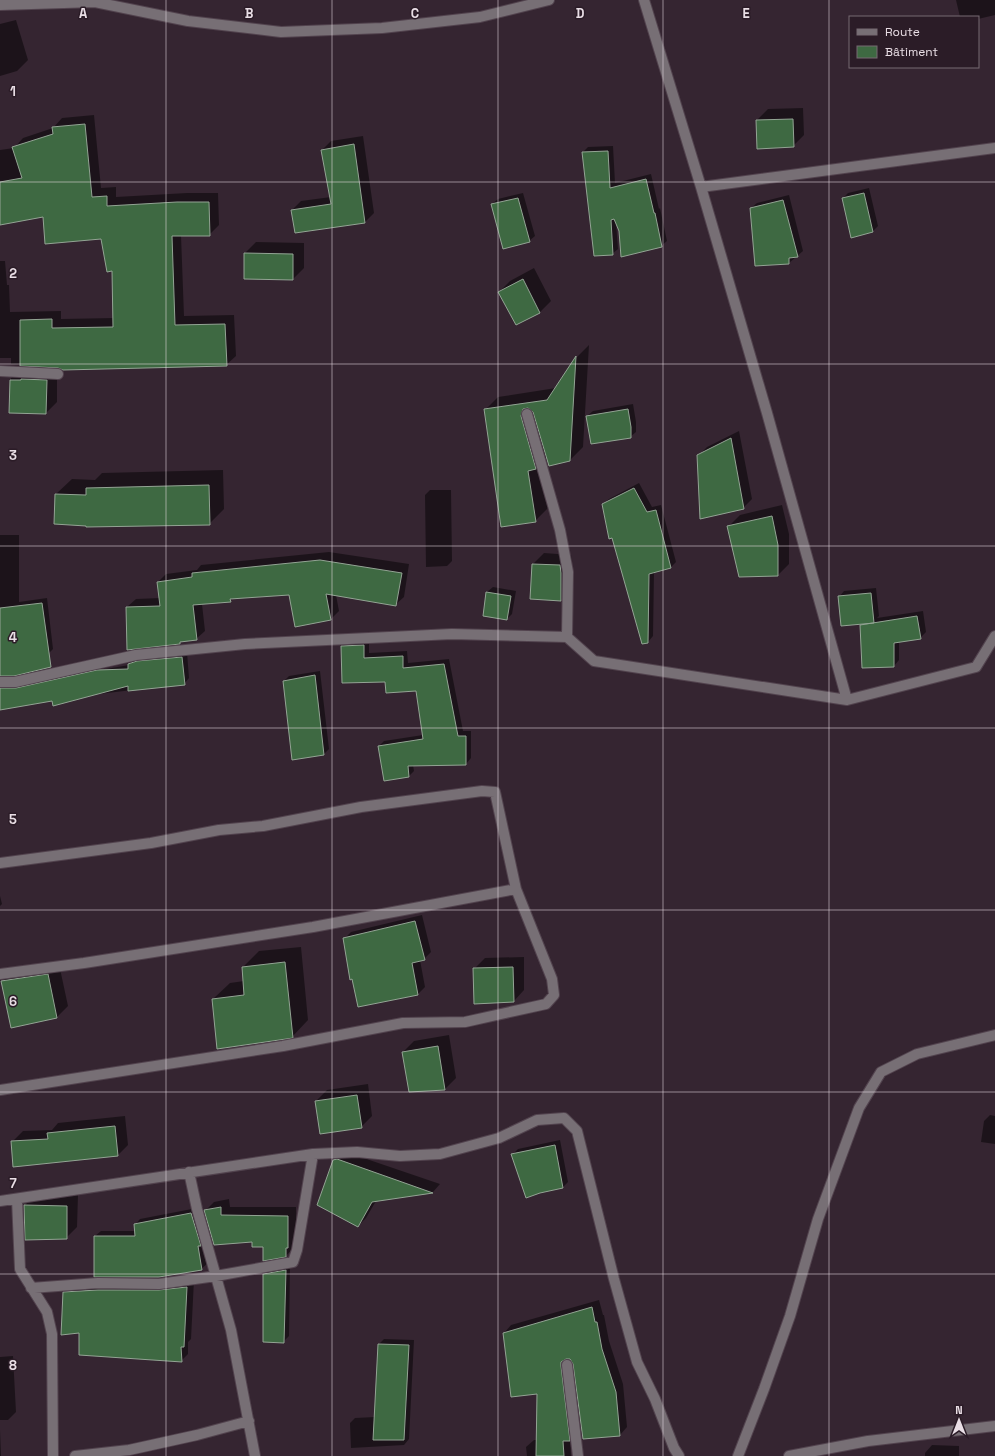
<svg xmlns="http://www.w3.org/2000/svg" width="995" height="1456" font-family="'Space Grotesk',sans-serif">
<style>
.shadow{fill:#0007}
.building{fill:#3e6942;stroke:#93a494}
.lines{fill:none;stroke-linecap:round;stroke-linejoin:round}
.minor-casing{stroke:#52434e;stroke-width:12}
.minor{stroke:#776f75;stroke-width:10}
.grid{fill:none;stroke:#e9dee5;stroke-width:1;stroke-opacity:0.55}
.grid-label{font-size:13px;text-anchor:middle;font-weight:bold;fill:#e9dee5;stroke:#2b1c27;stroke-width:3;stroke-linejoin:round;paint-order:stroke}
</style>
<rect width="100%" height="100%" fill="#352531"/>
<path class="shadow" d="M 956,0 L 995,0 L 995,15 L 978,19 L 978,17 L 960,17 Z
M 16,20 L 28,60 L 17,71 L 0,76 L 0,24 Z
M 803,108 L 804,135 L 793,146 L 757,120 L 768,109 Z
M 94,115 L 101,188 L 116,187 L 116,197 L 187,193 L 218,193 L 219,225 L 209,235 L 181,235 L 184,316 L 234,315 L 236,356 L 226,365 L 59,367 L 11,364 L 11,358 L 0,358 L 0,261 L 5,261 L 7,285 L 9,285 L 10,312 L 61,311 L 61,319 L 114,318 L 113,270 L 102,238 L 44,216 L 0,224 L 0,150 L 14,148 L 23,138 L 53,128 L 62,118 Z
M 363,136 L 374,213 L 365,222 L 292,210 L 301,201 L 331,197 L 322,150 L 331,141 Z
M 613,146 L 615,183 L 651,174 L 659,209 L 660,208 L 667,241 L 661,246 L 620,230 L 616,223 L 618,249 L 612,254 L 583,152 L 588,147 Z
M 869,188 L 878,226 L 873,231 L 843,198 L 848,193 Z
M 523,193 L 535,236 L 529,241 L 492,204 L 498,199 Z
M 789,195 L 803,251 L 789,263 L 751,208 L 757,203 Z
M 256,242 L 304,243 L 304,268 L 293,279 L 245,253 Z
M 534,268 L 551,301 L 540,312 L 516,324 L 499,292 L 510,281 Z
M 589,345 L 583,447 L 570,460 L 547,457 L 541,462 L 548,508 L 535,521 L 485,410 L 498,397 L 556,388 L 577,357 Z
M 22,367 L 57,369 L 57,402 L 46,413 L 10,412 L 11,378 Z
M 633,404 L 636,422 L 636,432 L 630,437 L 587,416 L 593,411 Z
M 739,431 L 752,499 L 743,508 L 698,456 L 707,447 Z
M 223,470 L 224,509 L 209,524 L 56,494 L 72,479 L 95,480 L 102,473 Z
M 639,483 L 652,507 L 661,505 L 676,562 L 671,567 L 654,572 L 653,636 L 648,642 L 603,504 L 609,499 Z
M 430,490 L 451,490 L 452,561 L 447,566 L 426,567 L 425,495 Z
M 782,505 L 789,534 L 789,564 L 778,575 L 729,526 L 740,515 Z
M 0,535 L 19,535 L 19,602 L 47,598 L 53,649 L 48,654 L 0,647 Z
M 329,552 L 409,564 L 404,597 L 395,605 L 336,595 L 339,611 L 331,619 L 290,594 L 233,598 L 230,601 L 202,604 L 205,631 L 196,639 L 182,640 L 180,643 L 127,607 L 136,599 L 160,598 L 158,582 L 166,574 L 197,570 L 201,565 Z
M 544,553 L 571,555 L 572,561 L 572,589 L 561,600 L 533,564 Z
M 493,587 L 516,591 L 512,614 L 507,619 L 484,615 L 487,592 Z
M 876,588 L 879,616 L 877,618 L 923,611 L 926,632 L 920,638 L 899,641 L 899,660 L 894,666 L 861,625 L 864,623 L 839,597 L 844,591 Z
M 369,640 L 369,653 L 407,651 L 408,663 L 449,659 L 463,731 L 471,731 L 471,758 L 466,764 L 413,765 L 414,771 L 409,776 L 379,746 L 384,741 L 423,735 L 416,690 L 386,681 L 342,646 L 347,641 Z
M 187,652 L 189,678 L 184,684 L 90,695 L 48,683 L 54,678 L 129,665 L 134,659 Z
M 320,671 L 329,749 L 324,754 L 293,758 L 284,681 L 289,676 Z
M 0,896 L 2,904 L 0,906 Z
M 422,915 L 431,952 L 424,959 L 420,960 L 425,987 L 418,994 L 352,978 L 344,939 L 351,932 Z
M 301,947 L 308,1020 L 292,1037 L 213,999 L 230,983 L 244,981 L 243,967 L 259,951 Z
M 524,957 L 524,990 L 514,1001 L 474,969 L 485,958 Z
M 59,964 L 68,1006 L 57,1017 L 12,1027 L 2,982 L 13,971 Z
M 449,1035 L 456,1078 L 445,1089 L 403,1052 L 414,1041 Z
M 368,1084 L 372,1116 L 361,1127 L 316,1101 L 327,1090 Z
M 990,1115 L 995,1116 L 995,1144 L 981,1142 L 984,1121 Z
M 125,1116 L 128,1145 L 118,1155 L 12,1142 L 23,1131 L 52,1130 L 58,1123 Z
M 560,1140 L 568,1182 L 563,1187 L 512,1155 L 518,1149 Z
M 342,1152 L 346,1152 L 440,1184 L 433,1192 L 376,1201 L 366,1218 L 358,1226 L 334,1160 Z
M 36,1194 L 78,1195 L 77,1227 L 66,1238 L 25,1205 Z
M 229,1199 L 230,1207 L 296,1207 L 296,1239 L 294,1247 L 286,1256 L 264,1246 L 205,1211 L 214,1202 Z
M 197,1208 L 207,1264 L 201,1269 L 95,1236 L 101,1231 L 135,1231 L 135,1225 L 140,1219 Z
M 290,1265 L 289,1336 L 283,1342 L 264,1275 L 269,1269 Z
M 194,1280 L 191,1339 L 188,1342 L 188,1354 L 181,1361 L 80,1332 L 64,1293 L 71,1286 Z
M 599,1300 L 603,1315 L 604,1315 L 609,1341 L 623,1384 L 627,1427 L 620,1435 L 574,1363 L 570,1358 L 568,1358 L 577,1432 L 570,1439 L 571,1456 L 527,1456 L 526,1447 L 534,1440 L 537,1440 L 538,1393 L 504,1333 L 511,1325 Z
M 384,1339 L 414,1340 L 409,1439 L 404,1445 L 351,1448 L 350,1423 L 355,1418 L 375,1417 L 379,1344 Z
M 13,1356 L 16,1412 L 8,1420 L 0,1420 L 0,1357 Z
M 0,1430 L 1,1456 L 0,1456 Z
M 932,1445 L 959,1446 L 959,1456 L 925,1456 L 925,1453 Z"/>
<path class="building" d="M 793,119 L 794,147 L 757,149 L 756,120 Z
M 85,124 L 92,197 L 107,196 L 107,206 L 177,202 L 209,202 L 210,236 L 172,236 L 175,325 L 225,324 L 227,366 L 63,370 L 58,368 L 20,366 L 20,320 L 52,319 L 52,328 L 113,327 L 112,271 L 107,272 L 101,239 L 45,244 L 43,217 L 0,225 L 0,182 L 22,178 L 12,147 L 53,134 L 52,127 Z
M 354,144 L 365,223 L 295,233 L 291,210 L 331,204 L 321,150 Z
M 608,151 L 610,188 L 646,179 L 654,213 L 655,213 L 662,247 L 621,257 L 619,231 L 614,219 L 611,220 L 613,255 L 594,256 L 582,152 Z
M 864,193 L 873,232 L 851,238 L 842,198 Z
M 518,198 L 530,242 L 503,249 L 491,204 Z
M 783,200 L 798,257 L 789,258 L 789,264 L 755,266 L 750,208 Z
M 244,253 L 293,254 L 293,280 L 244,279 Z
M 523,279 L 540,313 L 516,325 L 498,292 Z
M 576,356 L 570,461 L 549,466 L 533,412 L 528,408 L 523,409 L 521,416 L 536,469 L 528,471 L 536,522 L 501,527 L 484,409 L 547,400 Z
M 21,379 L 47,380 L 46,414 L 9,413 L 10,380 L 21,380 Z
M 628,409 L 631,427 L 631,438 L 591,444 L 586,416 Z
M 731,438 L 744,509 L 700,519 L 697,455 Z
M 209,485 L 210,525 L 86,527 L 86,526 L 54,524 L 55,494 L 86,495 L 86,488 Z
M 634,488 L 647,512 L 656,510 L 671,568 L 649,574 L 648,643 L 642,644 L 612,538 L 609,539 L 602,504 Z
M 772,516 L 778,545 L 778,576 L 739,577 L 727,526 Z
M 320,560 L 402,573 L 396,606 L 326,594 L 331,620 L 295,627 L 289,595 L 230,599 L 231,602 L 193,605 L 197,640 L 180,642 L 180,644 L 127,650 L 126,607 L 160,606 L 157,582 L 192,577 L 192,573 Z
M 532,564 L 560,565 L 561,573 L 561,601 L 530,599 Z
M 486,592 L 511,596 L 507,620 L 483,616 Z
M 871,593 L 874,623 L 841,626 L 838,596 Z
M 42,603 L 51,667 L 14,676 L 0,676 L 0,608 Z
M 917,616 L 921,639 L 894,643 L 894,667 L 862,668 L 860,625 Z
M 364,645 L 364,658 L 403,656 L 403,668 L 444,664 L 458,736 L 466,736 L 466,765 L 408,766 L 409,777 L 384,781 L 378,746 L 423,739 L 416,691 L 386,693 L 385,682 L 342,683 L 341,646 Z
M 182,657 L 185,685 L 128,691 L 128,686 L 53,706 L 52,701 L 0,710 L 0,688 L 16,688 L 97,670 L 128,669 L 128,664 L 137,661 Z
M 315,675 L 324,755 L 292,760 L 283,681 Z
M 415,921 L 425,960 L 412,963 L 418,995 L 358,1007 L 352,979 L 350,980 L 343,938 Z
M 285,962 L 293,1038 L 217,1049 L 212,999 L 244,995 L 242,967 Z
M 513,967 L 514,1002 L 474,1004 L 473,968 Z
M 48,974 L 57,1018 L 11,1028 L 1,981 Z
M 438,1046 L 445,1090 L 409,1092 L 402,1052 Z
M 357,1095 L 362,1128 L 320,1134 L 315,1101 Z
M 115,1126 L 118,1156 L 13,1167 L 11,1141 L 48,1139 L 47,1133 Z
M 555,1145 L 563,1188 L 540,1193 L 526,1198 L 511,1154 Z
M 337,1159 L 433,1193 L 372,1202 L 358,1227 L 317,1205 L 333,1160 Z
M 24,1205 L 67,1206 L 67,1239 L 25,1240 Z
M 221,1207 L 221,1215 L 288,1216 L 288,1248 L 286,1248 L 286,1257 L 263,1261 L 263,1247 L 252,1247 L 252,1242 L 214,1245 L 204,1210 Z
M 191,1213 L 201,1246 L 198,1246 L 202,1270 L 159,1277 L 94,1277 L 94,1236 L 135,1236 L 134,1224 Z
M 286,1270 L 284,1343 L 263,1342 L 263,1274 Z
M 187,1287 L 184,1347 L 181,1347 L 182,1362 L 79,1355 L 79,1333 L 61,1335 L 63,1292 L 98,1290 L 159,1290 Z
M 592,1307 L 595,1322 L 597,1322 L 602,1349 L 616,1392 L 620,1436 L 583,1439 L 573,1364 L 570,1359 L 566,1359 L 561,1362 L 561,1366 L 570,1441 L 563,1441 L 564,1456 L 536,1456 L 537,1394 L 511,1397 L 503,1333 Z
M 378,1344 L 409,1345 L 404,1440 L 373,1440 Z"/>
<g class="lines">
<g class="minor-casing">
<path id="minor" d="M 644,0 L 701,187 L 767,413 L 847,700
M 0,5 L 95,2 L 188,21 L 281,32 L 382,28 L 480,17 L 549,0
M 701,187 L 995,148
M 0,371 L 58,374
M 527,414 L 560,530 L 568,572 L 567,637 L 594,661 L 847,700 L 976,667 L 995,636
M 0,682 L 15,682 L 136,655 L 245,644 L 452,634 L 567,637
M 0,863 L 151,843 L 219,830 L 263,826 L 361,807 L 482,791 L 495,792 L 516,889 L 552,979 L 554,995 L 546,1004 L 465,1022 L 403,1023 L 283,1046 L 0,1090
M 0,974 L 84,963 L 313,927 L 516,889
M 189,1172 L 197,1209 L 231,1330 L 255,1456
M 17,1199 L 20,1269 L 47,1312 L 52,1334 L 53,1456
M 0,1201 L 313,1154 L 357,1152 L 400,1156 L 440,1154 L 499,1138 L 537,1120 L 564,1118 L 577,1131 L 614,1279 L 637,1362 L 655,1399 L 674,1448 L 679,1456
M 31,1288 L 98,1283 L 159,1284 L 216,1276 L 293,1262 L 297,1250 L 313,1154
M 567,1365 L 578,1456
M 75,1456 L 129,1450 L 197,1435 L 249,1421
M 738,1456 L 764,1389 L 790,1316 L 818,1219 L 859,1108 L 881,1072 L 917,1054 L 995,1035
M 789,1456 L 868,1441 L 995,1426"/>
</g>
<use href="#minor" class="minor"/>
</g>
<path class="grid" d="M 166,0 L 166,1456M 332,0 L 332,1456M 498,0 L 498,1456M 663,0 L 663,1456M 829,0 L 829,1456M 0,182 L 995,182M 0,364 L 995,364M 0,546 L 995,546M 0,728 L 995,728M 0,910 L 995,910M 0,1092 L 995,1092M 0,1274 L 995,1274"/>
<g class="grid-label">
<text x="83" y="18">A</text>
<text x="249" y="18">B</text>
<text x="415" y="18">C</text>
<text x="580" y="18">D</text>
<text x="746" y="18">E</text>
<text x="13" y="96">1</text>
<text x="13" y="278">2</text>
<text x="13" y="460">3</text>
<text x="13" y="642">4</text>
<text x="13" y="824">5</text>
<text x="13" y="1006">6</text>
<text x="13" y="1188">7</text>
<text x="13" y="1370">8</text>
</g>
<rect x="849" y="16" width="130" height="52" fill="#2b1c27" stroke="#776a73"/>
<rect x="857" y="29" width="20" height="6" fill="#776f75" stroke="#776a73"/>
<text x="885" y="36" font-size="12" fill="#e9dee5">Route</text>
<rect x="857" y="46" width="20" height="12" fill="#3e6942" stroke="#776a73"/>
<text x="885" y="56" font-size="12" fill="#e9dee5">Bâtiment</text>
<g transform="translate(959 1420)" stroke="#2b1c27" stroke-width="3" paint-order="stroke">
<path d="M0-3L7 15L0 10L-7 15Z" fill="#e9dee5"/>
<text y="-6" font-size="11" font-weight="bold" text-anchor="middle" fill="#e9dee5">N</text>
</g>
</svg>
